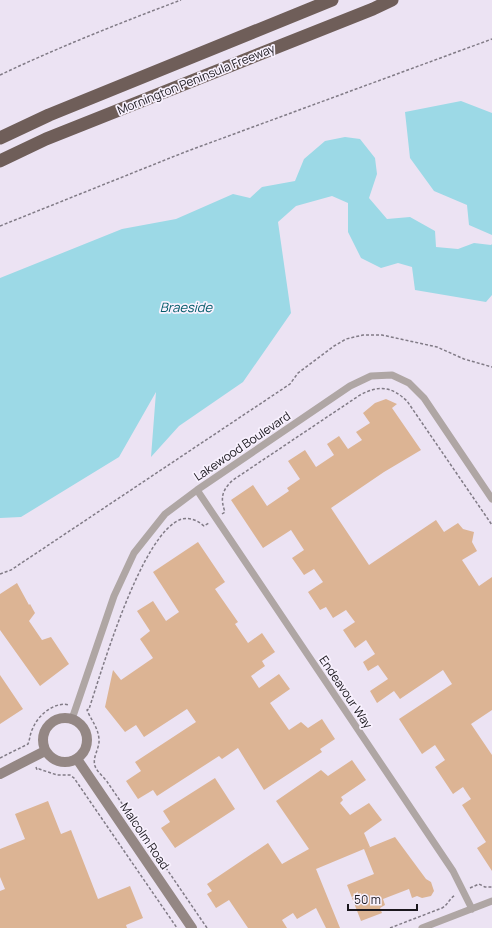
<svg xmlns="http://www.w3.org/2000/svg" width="492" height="928" font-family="Manrope,sans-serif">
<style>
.water{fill:#9cd9e6}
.building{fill:#dcb494}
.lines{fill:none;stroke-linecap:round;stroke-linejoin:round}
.path{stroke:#817b86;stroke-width:1.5;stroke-dasharray:3 2;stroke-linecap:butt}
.street{stroke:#afa6a4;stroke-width:7}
.secondary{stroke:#948784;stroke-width:10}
.highway{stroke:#6f5e59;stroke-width:13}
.labels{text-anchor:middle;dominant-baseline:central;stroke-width:3.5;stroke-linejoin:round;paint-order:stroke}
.street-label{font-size:12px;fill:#1a171d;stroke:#f8f1fe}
.water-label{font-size:13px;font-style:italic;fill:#045c6a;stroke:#f8f1fe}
</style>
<rect width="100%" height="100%" fill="#ece3f3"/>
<path class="water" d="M 461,101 L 492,113 L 492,235 L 469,225 L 467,205 L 434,191 L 410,158 L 405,112 Z
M 345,137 L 360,139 L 375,158 L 377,174 L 369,198 L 387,219 L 410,217 L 435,231 L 436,247 L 458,249 L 474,243 L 491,245 L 492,244 L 492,295 L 486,302 L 415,290 L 412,267 L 398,263 L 381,268 L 361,258 L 348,232 L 348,203 L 332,196 L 296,206 L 278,222 L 291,313 L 243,382 L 179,426 L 151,457 L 156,392 L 119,457 L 21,517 L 0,518 L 0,278 L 122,229 L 176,219 L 233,194 L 250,198 L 262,187 L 295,181 L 304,159 L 325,141 Z"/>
<path class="building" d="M 386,399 L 397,404 L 392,408 L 421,450 L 384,472 L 331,508 L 369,565 L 436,520 L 444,532 L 458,523 L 463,529 L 474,532 L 472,542 L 477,551 L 462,560 L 479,586 L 492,577 L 492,710 L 471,724 L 492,755 L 492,871 L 477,848 L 486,842 L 462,805 L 471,799 L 463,787 L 453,794 L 435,767 L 445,760 L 435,745 L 422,754 L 399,719 L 452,684 L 443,670 L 400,699 L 394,691 L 377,703 L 370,691 L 388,679 L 378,665 L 368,671 L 363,662 L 375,654 L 366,640 L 355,648 L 343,630 L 355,622 L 346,610 L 333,618 L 326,607 L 320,610 L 308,592 L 323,582 L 314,569 L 304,575 L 292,558 L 304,550 L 291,530 L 263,548 L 231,500 L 253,485 L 267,506 L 289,491 L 287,488 L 300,479 L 288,461 L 305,450 L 316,467 L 334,455 L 327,444 L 339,436 L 348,449 L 362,440 L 356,432 L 370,423 L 363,413 L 375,403 Z
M 198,542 L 225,582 L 215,589 L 238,622 L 235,624 L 248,643 L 262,633 L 275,652 L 262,661 L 265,666 L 251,676 L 259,688 L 279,674 L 290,689 L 270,703 L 289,730 L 301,722 L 308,728 L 322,719 L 335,739 L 320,749 L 322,752 L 264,790 L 238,748 L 222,759 L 219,756 L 157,796 L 153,790 L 138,799 L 126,781 L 141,771 L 135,762 L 196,722 L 187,709 L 144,737 L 136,725 L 125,732 L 105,707 L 113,670 L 121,680 L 153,658 L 140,639 L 150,631 L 137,611 L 153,601 L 166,621 L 179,612 L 153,572 Z
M 17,583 L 29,605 L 30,604 L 35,613 L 29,621 L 42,640 L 51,637 L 69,664 L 40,686 L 0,630 L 0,594 Z
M 0,675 L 23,709 L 0,724 Z
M 352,760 L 366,780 L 341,797 L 343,800 L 340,803 L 350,815 L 369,803 L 382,820 L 364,833 L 370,847 L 368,848 L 395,837 L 426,879 L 431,882 L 434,891 L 431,896 L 422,898 L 417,896 L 412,898 L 409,889 L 383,899 L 385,905 L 380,908 L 382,913 L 361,921 L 347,885 L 374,874 L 364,849 L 316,869 L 340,928 L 326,928 L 316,908 L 297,919 L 293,913 L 282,920 L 287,928 L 248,928 L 229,900 L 216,908 L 207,894 L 212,891 L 207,884 L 268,843 L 282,864 L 309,849 L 276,801 L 321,770 L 328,776 Z
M 215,778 L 235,809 L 175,848 L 161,828 L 170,822 L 163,811 Z
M 48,801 L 61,834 L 71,830 L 98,899 L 130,886 L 143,918 L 126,925 L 127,928 L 0,928 L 0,891 L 5,889 L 0,877 L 0,849 L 25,839 L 15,814 Z"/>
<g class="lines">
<path class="path" d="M 0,75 C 59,47 120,23 181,0
M 0,226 L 185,152 L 492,39
M 222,514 L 225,512 C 220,498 222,490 233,480 L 360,395 C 379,385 391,386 407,401 L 492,525
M 0,574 L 11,570 L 290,384 L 298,373 L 334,346 L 346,339 L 363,335 L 382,335 L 437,347 L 464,359 L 492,367
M 0,758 L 28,744 C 30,739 30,733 33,728 C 38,715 55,701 69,705
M 36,767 L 37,770 L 39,769 L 57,775 L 70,775 L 74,778 L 177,928
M 470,888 L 479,884 L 485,887 L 492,887
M 207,928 L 108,783 C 105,778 97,772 95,766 C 92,757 100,748 99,739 C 98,727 91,720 87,710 L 89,709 C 102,670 142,531 182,519 C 191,517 198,521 204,526 L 209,523
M 390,928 L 442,908 C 449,904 449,898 456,895"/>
<path class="street" d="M 197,490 L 453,871 L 472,909
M 72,719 L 114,596 L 134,553 L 165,514 L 197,490 L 350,386 L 371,376 L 392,375 L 409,383 L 424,398 L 492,499
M 422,928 L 492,901"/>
<path class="secondary" d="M43 740a22 22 0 1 1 44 0a22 22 0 1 1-44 0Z
M 77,759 L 192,928
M 0,774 L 45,751"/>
<path class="highway" d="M 0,138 L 49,115 L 332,0
M 0,161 L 46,139 L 373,9 L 392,0"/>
</g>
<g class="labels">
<g class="street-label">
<text transform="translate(196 79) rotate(-22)">Mornington Peninsula Freeway</text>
<text transform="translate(242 446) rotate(-34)">Lakewood Boulevard</text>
<text transform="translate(346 692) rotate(56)">Endeavour Way</text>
<text transform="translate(145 836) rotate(56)">Malcolm Road</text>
</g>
<g class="water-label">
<text x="186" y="307">Braeside</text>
</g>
</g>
<path d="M348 904v6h69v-6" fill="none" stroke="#1a171d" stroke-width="2"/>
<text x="354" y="904" font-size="12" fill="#1a171d" stroke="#f8f1fe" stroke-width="3" paint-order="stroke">50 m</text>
</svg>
